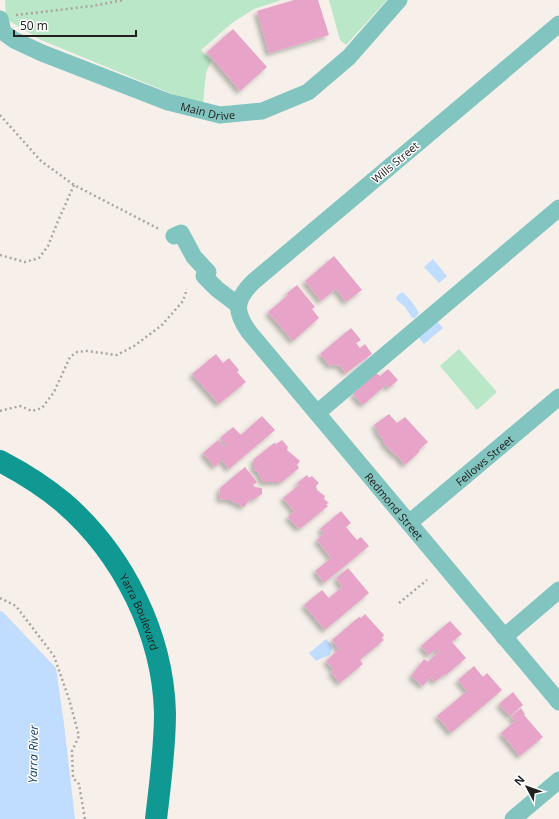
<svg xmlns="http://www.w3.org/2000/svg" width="559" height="819" font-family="'Open Sans',sans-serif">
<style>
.green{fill:#b9e7c7}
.water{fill:#c0dcfe}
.building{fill:#e7a3c8;filter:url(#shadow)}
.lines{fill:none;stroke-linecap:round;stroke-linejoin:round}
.path{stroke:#aaa5a0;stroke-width:2.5;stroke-dasharray:2 3;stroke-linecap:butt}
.minor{stroke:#82c5c0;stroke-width:17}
.major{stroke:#109993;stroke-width:22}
.labels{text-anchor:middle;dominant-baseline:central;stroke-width:3;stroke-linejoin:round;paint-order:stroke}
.street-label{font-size:11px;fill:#23211f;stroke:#fff}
.water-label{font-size:12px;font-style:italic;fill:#134072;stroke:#fff}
</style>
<defs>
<filter id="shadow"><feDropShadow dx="-3.5" dy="3.5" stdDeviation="2" flood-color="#0004"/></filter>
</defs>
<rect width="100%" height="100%" fill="#f7f0ea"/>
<path class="green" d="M 5,0 L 282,0 L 254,9 L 232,23 L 201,50 L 211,61 L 206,73 L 203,104 L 182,98 L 41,40 L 6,19 Z
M 329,0 L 387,0 L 346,45 L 340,40 Z
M 459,349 L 497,392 L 477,410 L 440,366 Z"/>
<path class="water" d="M 433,259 L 447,276 L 439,283 L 424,267 Z
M 402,292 C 409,297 415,306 419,313 L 415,318 L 412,318 L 405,307 L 396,299 L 397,296 Z
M 437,321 L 443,328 L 424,344 L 418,337 Z
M 0,611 L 3,612 L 56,668 L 64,724 L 75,819 L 0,819 Z
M 326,639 C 332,646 333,646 330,655 L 324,657 L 316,661 L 309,653 Z"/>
<path class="building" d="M 294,0 L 318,0 L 329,35 L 269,53 L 257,11 Z
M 233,29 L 267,67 L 240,91 L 207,52 Z
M 334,256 L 362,290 L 346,302 L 336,289 L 321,301 L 305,281 Z
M 297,285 L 315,307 L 312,309 L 319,318 L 293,341 L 268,312 L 288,295 L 286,294 Z
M 351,328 L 361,340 L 356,343 L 360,348 L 365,344 L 372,354 L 346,373 L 339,365 L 336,366 L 334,364 L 330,366 L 320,354 Z
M 216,354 L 223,363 L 229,358 L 239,370 L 237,372 L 246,382 L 219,404 L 192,374 Z
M 388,369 L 398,380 L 389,388 L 386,385 L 363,405 L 353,394 L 376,373 L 380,376 Z
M 389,414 L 397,423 L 405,417 L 428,442 L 419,450 L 419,452 L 416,455 L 405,465 L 396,454 L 395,455 L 383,442 L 384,440 L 377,432 L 378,430 L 374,425 Z
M 262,416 L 275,430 L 229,469 L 222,460 L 215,467 L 203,453 L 218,440 L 224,447 L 226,445 L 220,438 L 233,427 L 241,435 Z
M 282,440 L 288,447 L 287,450 L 300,461 L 297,465 L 299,468 L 282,482 L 263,482 L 258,472 L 254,470 L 254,459 L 274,443 L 276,444 Z
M 245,467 L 257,482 L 253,485 L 255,487 L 262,488 L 262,494 L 253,500 L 251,498 L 244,507 L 230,500 L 219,499 L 220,488 Z
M 307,475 L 309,478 L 312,476 L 319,483 L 316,486 L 317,490 L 325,496 L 324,499 L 329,503 L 326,504 L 328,506 L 301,528 L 297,527 L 288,517 L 294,511 L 283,498 L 299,485 L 297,483 Z
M 341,511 L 351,523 L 346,527 L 357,540 L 361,537 L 369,546 L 324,583 L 315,571 L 331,558 L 317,540 L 324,533 L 320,529 Z
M 348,568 L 369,593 L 325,630 L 304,605 L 322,590 L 329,598 L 342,587 L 336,578 Z
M 365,614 L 384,635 L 382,638 L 384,640 L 360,660 L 363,664 L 340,683 L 331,672 L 334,670 L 326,661 L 339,649 L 332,640 L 359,617 L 361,618 Z
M 450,621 L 462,634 L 452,642 L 466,658 L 446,675 L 445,674 L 435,682 L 431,677 L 423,686 L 411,676 L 424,659 L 428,662 L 439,651 L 437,649 L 429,655 L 421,646 Z
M 474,666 L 483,677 L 487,673 L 502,690 L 451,733 L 437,716 L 467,691 L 458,680 Z
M 513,692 L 523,705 L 510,716 L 499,704 Z
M 521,708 L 525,714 L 524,715 L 543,737 L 520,756 L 501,733 L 515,721 L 511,717 Z"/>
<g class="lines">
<path class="path" d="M 16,15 L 92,6 L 124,0
M 0,115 L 41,161 L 74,185 L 159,229
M 0,255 L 25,262 L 39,258 L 48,246 L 58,221 L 74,185
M 0,411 L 20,406 L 32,411 L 42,408 L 54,392 L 70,357 L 77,352 L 87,351 L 117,355 L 134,346 L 161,326 L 183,301 L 187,289
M 0,598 L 16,606 L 54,656 L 69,699 L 79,736 L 72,751 L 73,778 L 79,784 L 85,819
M 399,603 L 427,580"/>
<g class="minor">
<path id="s1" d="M 0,19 L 3,32 L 14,40 L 42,53 L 168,102 L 220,115 L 262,111 L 308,92 L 349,57 L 399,0"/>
<path id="s2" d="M 559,24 L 253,282 C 235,300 234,311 249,332 L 559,702"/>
<path d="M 174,236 L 181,233 L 194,257 L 208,272 L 204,276 L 217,289 L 238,305"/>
<path d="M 317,413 L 559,208"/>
<path id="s3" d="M 409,523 L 559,397"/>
<path d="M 504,637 L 559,590"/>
<path d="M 513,819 L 559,780"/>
</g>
<path class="major" id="s4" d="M 0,461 C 23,473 44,486 64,503 C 123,554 163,634 165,713 C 165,749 160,784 156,819"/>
</g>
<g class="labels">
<g class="street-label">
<text stroke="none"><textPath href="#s1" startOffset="234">Main Drive</textPath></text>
<text transform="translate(395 162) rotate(-40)">Wills Street</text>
<text stroke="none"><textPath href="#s3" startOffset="98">Fellows Street</textPath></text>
<text stroke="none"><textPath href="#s2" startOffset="684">Redmond Street</textPath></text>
<text stroke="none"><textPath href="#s4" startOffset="211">Yarra Boulevard</textPath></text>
</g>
<g class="water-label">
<text transform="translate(33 754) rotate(-89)">Yarra River</text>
</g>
</g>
<g transform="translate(527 787) rotate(311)" stroke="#ffffff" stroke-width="3" paint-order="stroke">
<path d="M0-3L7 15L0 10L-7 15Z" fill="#23211f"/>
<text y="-6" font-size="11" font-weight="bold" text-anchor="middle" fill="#23211f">N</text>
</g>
<path d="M14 30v6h122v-6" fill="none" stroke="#23211f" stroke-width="2"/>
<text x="20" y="30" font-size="12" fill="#23211f" stroke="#ffffff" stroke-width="3" paint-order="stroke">50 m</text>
</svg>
